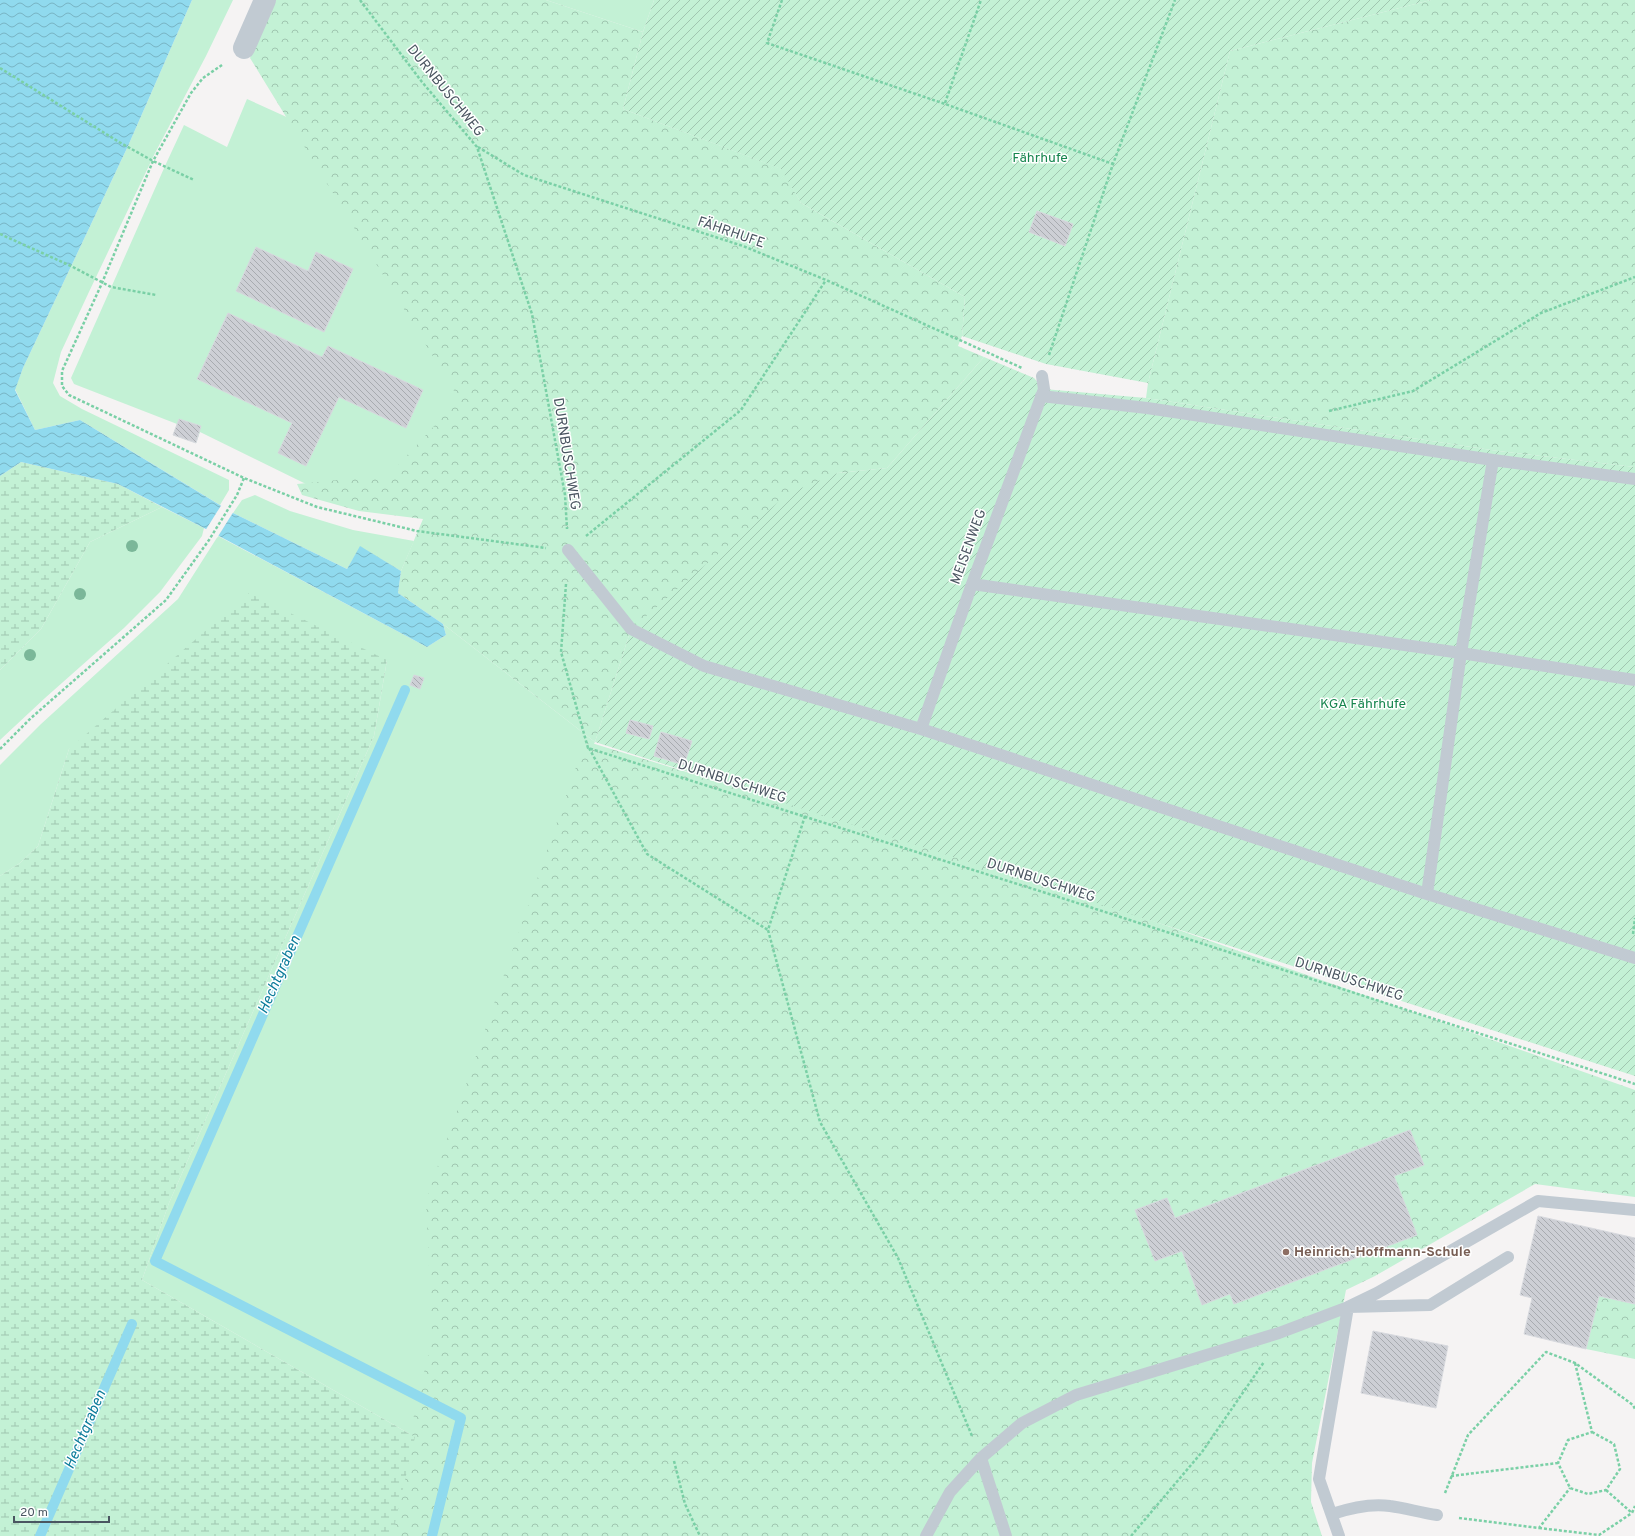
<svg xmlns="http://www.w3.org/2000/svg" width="1635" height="1536" font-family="Overpass,sans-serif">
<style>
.green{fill:#c3f1d5}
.forest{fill:url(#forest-crowns)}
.wetland{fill:url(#wetland-marsh)}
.garden{fill:url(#garden-furrows)}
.water{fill:url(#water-waves)}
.pier{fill:#f5f3f3}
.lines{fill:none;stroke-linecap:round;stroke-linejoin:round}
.stream{stroke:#90daee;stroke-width:10}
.building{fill:url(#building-back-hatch);stroke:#d7d9de}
.path{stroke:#7ad0a6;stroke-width:2.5;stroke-dasharray:3 2;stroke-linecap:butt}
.lane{stroke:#c1cad2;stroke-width:12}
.street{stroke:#c1cad2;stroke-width:22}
.tree{fill:#7bb799}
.education-dot{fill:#8d6e63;stroke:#fff;stroke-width:1.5}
.labels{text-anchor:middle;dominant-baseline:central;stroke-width:3;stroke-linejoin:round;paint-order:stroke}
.street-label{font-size:14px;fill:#4a5661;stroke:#fff}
.park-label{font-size:14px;fill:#17864f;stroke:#fff}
.education-label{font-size:14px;font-weight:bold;fill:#785e54;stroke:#fff;text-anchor:start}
.water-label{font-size:15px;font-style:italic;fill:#0c7c9b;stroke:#fff}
</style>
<defs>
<pattern id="forest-crowns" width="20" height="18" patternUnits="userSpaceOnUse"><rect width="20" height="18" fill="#c3f1d5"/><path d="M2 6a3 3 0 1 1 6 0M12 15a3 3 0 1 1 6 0" fill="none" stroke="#a0c6b0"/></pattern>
<pattern id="wetland-marsh" width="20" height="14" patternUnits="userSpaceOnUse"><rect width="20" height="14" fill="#c3f1d5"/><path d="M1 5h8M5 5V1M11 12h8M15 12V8" fill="none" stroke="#a0c6b0"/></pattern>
<pattern id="garden-furrows" width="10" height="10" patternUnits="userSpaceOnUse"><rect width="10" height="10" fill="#c3f1d5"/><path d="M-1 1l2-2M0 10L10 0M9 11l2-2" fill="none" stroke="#a0c6b0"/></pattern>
<pattern id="water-waves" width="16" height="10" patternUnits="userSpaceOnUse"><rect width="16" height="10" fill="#90daee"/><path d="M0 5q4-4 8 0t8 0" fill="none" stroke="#78b4c4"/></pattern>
<pattern id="building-back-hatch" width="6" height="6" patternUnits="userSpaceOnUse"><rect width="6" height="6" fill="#cdcfd5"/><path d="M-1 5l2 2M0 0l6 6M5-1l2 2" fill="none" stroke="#a8abb0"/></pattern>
</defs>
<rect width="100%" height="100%" fill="#f5f3f3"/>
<path class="green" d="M 192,0 L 233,0 L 206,56 L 155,153 L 88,294 L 61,352 L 53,383 L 60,396 L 82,409 L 229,480 L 229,490 L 220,505 L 80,420 L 35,430 L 15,389 L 23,368 L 128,146 Z
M 546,0 L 654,0 L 643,32 Z
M 247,99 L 333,138 L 490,340 L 431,473 L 306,484 L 200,432 L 196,443 L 173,435 L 177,424 L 74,384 L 71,378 L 165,166 L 184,125 L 227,147 Z
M 255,495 L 290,511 L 353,530 L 414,541 L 401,571 L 360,547 L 347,569 L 233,513 L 242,500 Z
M 162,507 L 204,528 L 202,536 L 160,592 L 124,628 L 45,698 L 0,740 L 0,670 L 41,629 L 90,542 Z
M 218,536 L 427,647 L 446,635 L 443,624 L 595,742 L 587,757 L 434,1355 L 415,1437 L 142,1280 L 169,1203 L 374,736 L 387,660 L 69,749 L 38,846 L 20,863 L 0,876 L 0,765 L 41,724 L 178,599 Z"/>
<path class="forest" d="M 276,0 L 546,0 L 643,32 L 623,109 L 782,169 L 801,203 L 965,297 L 962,336 L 958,346 L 984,357 L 887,468 L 838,473 L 631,629 L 595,742 L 443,624 L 398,593 L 401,571 L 423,519 L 359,511 L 302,495 L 297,484 L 389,475 L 459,399 L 250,58 Z
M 1431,0 L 1635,0 L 1635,467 L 1498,451 L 1146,398 L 1148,383 L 1230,51 Z
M 585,741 L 801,807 L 1062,889 L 1635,1090 L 1635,1197 L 1535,1184 L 1375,1276 L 1346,1290 L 1312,1463 L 1311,1502 L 1322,1536 L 386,1536 L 432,1338 L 426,1200 Z
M 1599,1296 L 1635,1304 L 1635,1359 L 1586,1349 Z"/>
<path class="wetland" d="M 21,462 L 118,484 L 162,507 L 90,542 L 41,629 L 0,670 L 0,476 Z
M 249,593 L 387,660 L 374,736 L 169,1203 L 142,1280 L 415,1437 L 392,1536 L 0,1536 L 0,876 L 20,863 L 38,846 L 69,749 Z"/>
<path class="garden" d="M 654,0 L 1431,0 L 1230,51 L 1148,383 L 1046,364 L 962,336 L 965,297 L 801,203 L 781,169 L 623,109 L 643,32 Z
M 984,357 L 1034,378 L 1044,389 L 1146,398 L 1498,451 L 1635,467 L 1635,1076 L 595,742 L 631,629 L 789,493 L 838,473 L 887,468 Z"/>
<path class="water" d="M 0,0 L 192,0 L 128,146 L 23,368 L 15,390 L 35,430 L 80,420 L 233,513 L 347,569 L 360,546 L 401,571 L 398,593 L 443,624 L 446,635 L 427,647 L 204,528 L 118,484 L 21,462 L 0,476 Z"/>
<path class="pier" d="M 222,504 L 234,511 L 217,538 L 205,531 Z"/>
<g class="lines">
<path class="stream" d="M 405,690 L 155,1261 L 461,1418 L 432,1536
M 40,1536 L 132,1324"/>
</g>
<path class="building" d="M 1037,211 L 1073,224 L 1065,246 L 1029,232 Z
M 256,247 L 308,271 L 316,252 L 353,269 L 324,332 L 236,291 Z
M 228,313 L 322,357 L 328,346 L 423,390 L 406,428 L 339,397 L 306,466 L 278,453 L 292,423 L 197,379 Z
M 179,419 L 201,426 L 196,443 L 173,435 Z
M 414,675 L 424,678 L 420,689 L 410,685 Z
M 630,720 L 653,726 L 649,739 L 626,733 Z
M 661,732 L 692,741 L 684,765 L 654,756 Z
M 1410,1130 L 1424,1165 L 1394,1176 L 1417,1235 L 1234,1304 L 1230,1294 L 1202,1305 L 1182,1251 L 1155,1261 L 1135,1210 L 1167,1198 L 1175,1218 Z
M 1538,1216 L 1635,1238 L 1635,1304 L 1599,1296 L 1586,1349 L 1524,1334 L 1532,1298 L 1520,1295 Z
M 1373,1331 L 1448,1346 L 1436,1408 L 1361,1393 Z"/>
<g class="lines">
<path class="path" d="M 360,0 L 422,82 L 477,147 L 532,314 L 565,495 L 567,529
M 782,0 L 767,43 L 945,104 L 1113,164
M 222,65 L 203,78 L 191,93 L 153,161 L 102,283 L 62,371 L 62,386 L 69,395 L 244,478 L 317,507 L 417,531 L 546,548
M 0,68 L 119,142 L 153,161 L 194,180
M 945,103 L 981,0
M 478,147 L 524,175 L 743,246 L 826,280 L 1022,368
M 0,234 L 71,266 L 111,287 L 156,295
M 1049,355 L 1113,164 L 1175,0
M 1329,411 L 1413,391 L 1541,313 L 1635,277
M 586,536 L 741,410 L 826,280
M 566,584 L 561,652 L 588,748 L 1068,900 L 1635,1084
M 589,748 L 647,854 L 768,930
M 0,749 L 31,718 L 166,600 L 209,540 L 237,495 L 244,478
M 805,816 L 768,930 L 820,1122 L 898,1258 L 972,1436
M 1633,934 L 1635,918
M 1575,1363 L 1592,1432
M 1592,1432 L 1614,1444 L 1620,1469 L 1606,1490 L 1588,1494 L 1570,1488 L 1558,1463 L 1568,1440 Z
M 674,1461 L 685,1504 L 700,1536
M 1451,1476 L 1558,1463
M 1606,1490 L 1632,1513 L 1635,1506
M 1445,1493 L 1468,1435 L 1546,1352 L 1575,1363 L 1633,1405 L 1635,1409
M 1459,1518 L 1539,1528 L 1570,1488
M 1539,1528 L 1599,1535 L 1632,1513
M 1131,1536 L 1202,1452 L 1264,1362"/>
<path class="lane" d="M 1041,396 L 1147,408 L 1493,460 L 1635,479
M 568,550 L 631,629 L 704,666 L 921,729 L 1427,894 L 1635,958
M 972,584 L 1461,653 L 1635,680
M 921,729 L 972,584 L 1044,389 L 1042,376
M 1427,894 L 1461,653 L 1493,460
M 981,1458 L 1006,1536
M 1332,1514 C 1350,1508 1370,1503 1390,1506 C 1406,1508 1421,1513 1437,1515
M 926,1536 L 950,1492 L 981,1458 L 1022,1423 L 1076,1395 L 1279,1333 L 1348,1307 L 1430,1305 L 1508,1257
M 1339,1536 L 1319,1479 L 1348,1307 L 1377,1293 L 1538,1201 L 1635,1210"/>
<path class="street" d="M 244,48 L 265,0"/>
</g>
<g class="tree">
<circle cx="132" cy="546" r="6"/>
<circle cx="80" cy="594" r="6"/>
<circle cx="30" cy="655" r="6"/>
</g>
<circle class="education-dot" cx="1286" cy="1252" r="4"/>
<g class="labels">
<g class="street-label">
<text transform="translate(445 91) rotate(51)">DURNBUSCHWEG</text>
<text transform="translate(731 233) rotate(19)">FÄHRHUFE</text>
<text transform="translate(566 454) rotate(81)">DURNBUSCHWEG</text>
<text transform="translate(969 547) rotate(-70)">MEISENWEG</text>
<text transform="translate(732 782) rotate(18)">DURNBUSCHWEG</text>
<text transform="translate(1041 881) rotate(18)">DURNBUSCHWEG</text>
<text transform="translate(1349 980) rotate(18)">DURNBUSCHWEG</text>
</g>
<g class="park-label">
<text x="1040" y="158">Fährhufe</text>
<text x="1363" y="704">KGA Fährhufe</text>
</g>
<g class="education-label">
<text x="1294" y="1252">Heinrich-Hoffmann-Schule</text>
</g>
<g class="water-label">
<text transform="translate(280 975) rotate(-66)">Hechtgraben</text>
<text transform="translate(86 1430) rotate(-67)">Hechtgraben</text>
</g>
</g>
<path d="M14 1516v6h95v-6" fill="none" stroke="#4a5661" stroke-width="2"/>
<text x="20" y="1516" font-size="12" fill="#4a5661" stroke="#ffffff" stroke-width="3" paint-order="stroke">20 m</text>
</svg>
